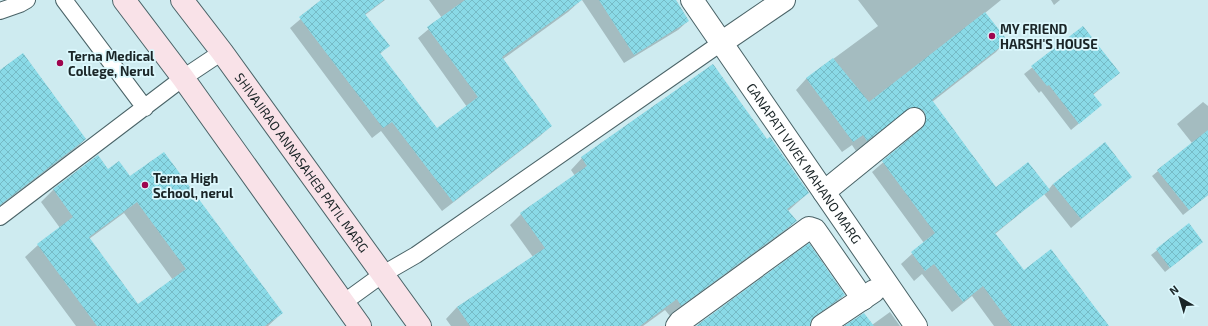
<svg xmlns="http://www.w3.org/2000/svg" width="1208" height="326" font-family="'Exo 2',sans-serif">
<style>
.shadow{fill:#0003;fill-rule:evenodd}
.building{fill:url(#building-cross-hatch);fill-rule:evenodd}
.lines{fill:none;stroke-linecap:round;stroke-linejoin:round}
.lane-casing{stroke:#4a6367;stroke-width:18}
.street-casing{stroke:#4a6367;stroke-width:24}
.secondary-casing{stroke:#4a6367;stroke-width:24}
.lane{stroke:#fff;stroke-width:16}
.street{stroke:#fff;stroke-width:22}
.secondary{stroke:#f9e2e8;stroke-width:22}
.poi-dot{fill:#9e044d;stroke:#dcf8fd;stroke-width:1.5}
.labels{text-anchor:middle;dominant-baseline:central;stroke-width:3.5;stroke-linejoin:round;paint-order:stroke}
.poi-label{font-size:13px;font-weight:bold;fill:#1a2527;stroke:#dcf8fd;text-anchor:start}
.street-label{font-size:13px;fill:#1a2527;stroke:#dcf8fd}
</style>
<defs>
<pattern id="building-cross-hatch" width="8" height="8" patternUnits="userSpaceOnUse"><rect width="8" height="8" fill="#8adae7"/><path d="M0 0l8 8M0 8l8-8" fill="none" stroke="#76bbc6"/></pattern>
</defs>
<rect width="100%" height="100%" fill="#ceebf0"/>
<path class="shadow" d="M 323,0 L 385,0 L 365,15 L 388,46 L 380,54 L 437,129 L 467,107 L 418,38 L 442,18 L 429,0 L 578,0 L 579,2 L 568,12 L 503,59 L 551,126 L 540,136 L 442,211 L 381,131 L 372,138 L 290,28 Z
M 582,0 L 675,0 L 688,21 L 678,30 L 624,63 Z
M 858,0 L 1001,0 L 985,13 L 1006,41 L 996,52 L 932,102 L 996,188 L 1049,189 L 1053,184 L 1131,177 L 1071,228 L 1044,194 L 995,234 L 1023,271 L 1107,326 L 994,326 L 972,296 L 952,312 L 922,274 L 914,281 L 901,264 L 924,243 L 872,172 L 915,135 L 916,129 L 900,117 L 856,151 L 852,145 L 842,152 L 796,90 L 806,79 L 878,26 Z
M 1051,0 L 1060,0 L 1054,5 Z
M 1083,27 L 1119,73 L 1093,95 L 1101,105 L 1071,130 L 1041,91 L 1039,93 L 1024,74 Z
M 0,71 L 85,139 L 73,152 L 0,206 Z
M 1203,102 L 1208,106 L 1208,195 L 1183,215 L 1152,176 L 1192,143 L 1177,124 Z
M 767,140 L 808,193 L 788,211 L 795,221 L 784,233 L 670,316 L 665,310 L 643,326 L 451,326 L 446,319 L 457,307 L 533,257 L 510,225 L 521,214 L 575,176 L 571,170 L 582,158 Z
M 97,156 L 108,171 L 130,178 L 282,313 L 268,326 L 76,326 L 25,257 L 38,245 L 60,228 L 41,202 L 53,190 ZM 124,213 L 173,280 L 138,305 L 89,239 Z
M 1189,225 L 1202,242 L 1165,272 L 1151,255 Z
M 844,295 L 834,305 L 803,326 L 697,326 Z
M 890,312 L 900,326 L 846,326 L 872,325 Z"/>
<path class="building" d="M 321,0 L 384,0 L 365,14 L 390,46 L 380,53 L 437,128 L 478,97 L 427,27 L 465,0 L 582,0 L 502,57 L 552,126 L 453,202 L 392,122 L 383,128 L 299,17 Z
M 599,0 L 676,0 L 689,21 L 634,55 Z
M 985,12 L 1008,41 L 932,100 L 996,187 L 1028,162 L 1050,190 L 995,233 L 1024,270 L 1051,249 L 1109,326 L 1012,326 L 983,286 L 963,302 L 934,264 L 925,271 L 911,252 L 935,233 L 882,161 L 922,128 L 925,124 L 926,117 L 924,111 L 919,108 L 912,107 L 867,141 L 863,135 L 853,142 L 806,78 L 833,58 L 869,102 Z
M 1083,26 L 1120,73 L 1093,94 L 1102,105 L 1079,124 L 1049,85 L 1047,86 L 1031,66 Z
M 23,53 L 86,139 L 0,205 L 0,70 Z
M 713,64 L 767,139 L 770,137 L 809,193 L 787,209 L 797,221 L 681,306 L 677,299 L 640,326 L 470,326 L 457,307 L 545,248 L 520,213 L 587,166 L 581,157 Z
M 1208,130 L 1208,195 L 1189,210 L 1157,170 Z
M 1105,142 L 1132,177 L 1081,219 L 1053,184 Z
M 164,152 L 283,313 L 265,326 L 97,326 L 37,244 L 73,217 L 53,189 L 98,155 L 108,169 L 119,161 L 130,176 ZM 137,202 L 186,269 L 138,304 L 89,237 Z
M 1189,223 L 1203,242 L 1170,268 L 1156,249 Z
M 809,243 L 845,295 L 815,316 L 811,320 L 810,326 L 696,326 Z
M 864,313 L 874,326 L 844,326 Z"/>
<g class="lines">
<g class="lane-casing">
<path id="lane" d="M 64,0 L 145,108
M 0,11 L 20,4 L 27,0
M 0,217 L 183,78 L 222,52
M 343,303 L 383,274 L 416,255 L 721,43"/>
</g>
<g class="street-casing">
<g id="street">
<path id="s1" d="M 692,0 L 916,326"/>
<path d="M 721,43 L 784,0"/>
<path d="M 824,192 L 914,119"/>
<path d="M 677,326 L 680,322 L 809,228 L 815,230 L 863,299"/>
<path d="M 822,326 L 874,291"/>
</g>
</g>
<g class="secondary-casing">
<g id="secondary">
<path d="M 124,0 L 183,78 L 360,326"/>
<path id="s2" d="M 182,0 L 222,52 L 420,326"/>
</g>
</g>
<use href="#lane" class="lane"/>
<use href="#street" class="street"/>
<use href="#secondary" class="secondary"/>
</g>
<g class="poi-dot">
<circle cx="992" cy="36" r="4"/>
<circle cx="60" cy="63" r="4"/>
<circle cx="145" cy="185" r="4"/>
</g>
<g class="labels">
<g class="poi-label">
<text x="1000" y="29">MY FRIEND<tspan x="1000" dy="15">HARSH'S HOUSE</tspan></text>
<text x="68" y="56">Terna Medical<tspan x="68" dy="15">College, Nerul</tspan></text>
<text x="153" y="178">Terna High<tspan x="153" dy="15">School, nerul</tspan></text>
</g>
<g class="street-label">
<text stroke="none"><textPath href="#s2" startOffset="202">SHIVAJIRAO ANNASAHEB PATIL MARG</textPath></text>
<text stroke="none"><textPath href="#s1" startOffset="198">GANAPATI VIVEK MAHANO MARG</textPath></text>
</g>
</g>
<g transform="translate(1180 298) rotate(322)" stroke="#dcf8fd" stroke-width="3" paint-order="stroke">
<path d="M0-3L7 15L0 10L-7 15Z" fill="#1a2527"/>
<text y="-6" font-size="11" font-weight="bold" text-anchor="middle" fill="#1a2527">N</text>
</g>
</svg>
